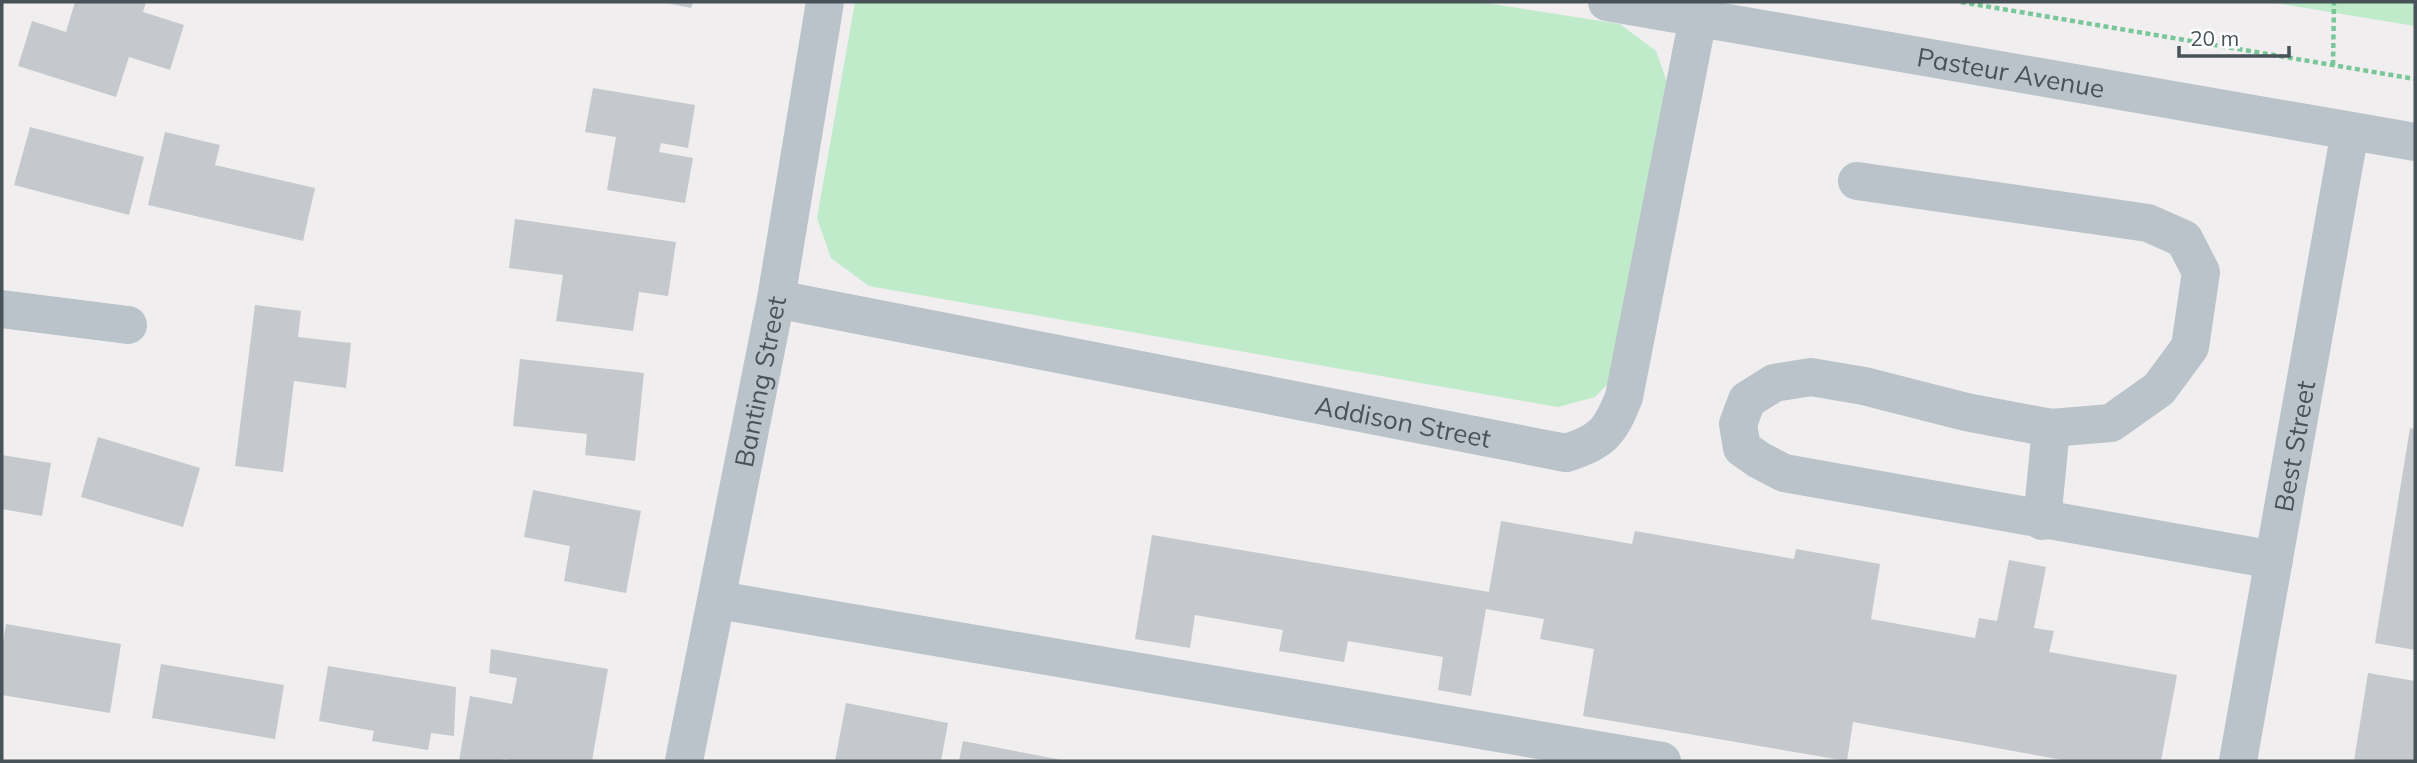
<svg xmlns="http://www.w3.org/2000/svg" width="2417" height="763" font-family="Mulish,sans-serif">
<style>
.green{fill:#bfebcb}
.building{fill:#c5c9cd}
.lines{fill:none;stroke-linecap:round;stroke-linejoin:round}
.path{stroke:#79c698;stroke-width:4.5;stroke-dasharray:5 3.5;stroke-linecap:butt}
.minor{stroke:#bac3c9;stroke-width:38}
.labels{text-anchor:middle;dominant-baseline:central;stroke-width:6;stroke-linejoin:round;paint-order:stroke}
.street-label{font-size:26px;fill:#475359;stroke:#fff}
</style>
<rect width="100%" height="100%" fill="#f0eeee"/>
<path class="green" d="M 855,2 L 1480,2 L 1620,24 L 1656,51 L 1669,88 L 1619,372 L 1595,397 L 1558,407 L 869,286 L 831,258 L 817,218 Z
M 2269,2 L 2415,2 L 2415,26 Z"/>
<path class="building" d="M 75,2 L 146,2 L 143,12 L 184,25 L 170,70 L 129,57 L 116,97 L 18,66 L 32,21 L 66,32 Z
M 661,2 L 693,2 L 691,8 Z
M 593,88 L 695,105 L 688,148 L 661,143 L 659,152 L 693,158 L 685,203 L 607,190 L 616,137 L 585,132 Z
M 30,127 L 144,157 L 129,215 L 14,185 Z
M 165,132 L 220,145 L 215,165 L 315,188 L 303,241 L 148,205 Z
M 515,219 L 676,242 L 668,296 L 639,292 L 633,331 L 556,321 L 563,275 L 509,268 Z
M 255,305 L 301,311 L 298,337 L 351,343 L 346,388 L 294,381 L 283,472 L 235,466 Z
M 520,359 L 644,373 L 635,461 L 585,455 L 587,434 L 513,426 Z
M 2410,428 L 2415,429 L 2415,650 L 2375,643 Z
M 98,437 L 200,468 L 183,527 L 81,497 Z
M 2,455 L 51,463 L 42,516 L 2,509 Z
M 533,490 L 641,511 L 626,593 L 564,581 L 570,546 L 524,537 Z
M 1501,521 L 1632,544 L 1635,531 L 1794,559 L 1796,549 L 1880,564 L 1871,619 L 1975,638 L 1979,618 L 1997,621 L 2009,560 L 2046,567 L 2034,628 L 2054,631 L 2049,652 L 2177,675 L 2161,761 L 2068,761 L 1853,722 L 1847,761 L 1583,716 L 1594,649 L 1540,639 L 1544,619 L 1486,609 L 1471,696 L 1438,690 L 1443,657 L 1348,641 L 1344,662 L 1279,651 L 1283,630 L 1195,615 L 1190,648 L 1135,639 L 1152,535 L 1489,592 Z
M 6,624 L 121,644 L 110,713 L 2,695 L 2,649 Z
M 491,649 L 608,669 L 592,761 L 517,761 L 503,759 L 502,761 L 459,761 L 470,696 L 512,704 L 517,678 L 489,673 Z
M 161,664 L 284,685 L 275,739 L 152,718 Z
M 328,666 L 456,687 L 454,736 L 431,733 L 428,750 L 372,741 L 374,731 L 319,721 Z
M 2368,673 L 2415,681 L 2415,761 L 2354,761 Z
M 846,703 L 948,723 L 941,761 L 835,761 Z
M 963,741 L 1062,760 L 1062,761 L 959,761 Z"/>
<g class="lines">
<path class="path" d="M 1961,2 L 2415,79
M 2333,65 L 2334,2"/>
<g class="minor">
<path id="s1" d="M 1607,2 L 2415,142"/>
<path d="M 1857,181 L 2148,223 L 2184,239 L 2201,272 L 2190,347 L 2159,389 L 2111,423 L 2051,428 L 1966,412 L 1864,386 L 1811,377 L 1774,383 L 1747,400 L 1738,424 L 1742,448 L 1759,460 L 1784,473 L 2274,560"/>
<path id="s2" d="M 776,299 L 1566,453 C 1602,442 1610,432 1624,397 L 1698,18"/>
<path d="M 2,309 L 128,325"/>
<path d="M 2042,521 L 2051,428"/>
<path d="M 718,600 L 1662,761"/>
<path id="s3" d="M 684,761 L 776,299 L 825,2"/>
<path id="s4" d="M 2238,761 L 2350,131"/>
</g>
</g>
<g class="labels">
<g class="street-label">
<text stroke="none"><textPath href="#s1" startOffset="410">Pasteur Avenue</textPath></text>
<text stroke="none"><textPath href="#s3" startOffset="387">Banting Street</textPath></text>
<text stroke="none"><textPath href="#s2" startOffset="639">Addison Street</textPath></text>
<text stroke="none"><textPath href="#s4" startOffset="320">Best Street</textPath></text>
</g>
</g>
<rect width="2417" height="763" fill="none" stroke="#475359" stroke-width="7"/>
<path d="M2179 46v10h110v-10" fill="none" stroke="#475359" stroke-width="3.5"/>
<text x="2190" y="46" font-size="21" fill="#475359" stroke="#ffffff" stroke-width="5" paint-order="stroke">20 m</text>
</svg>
